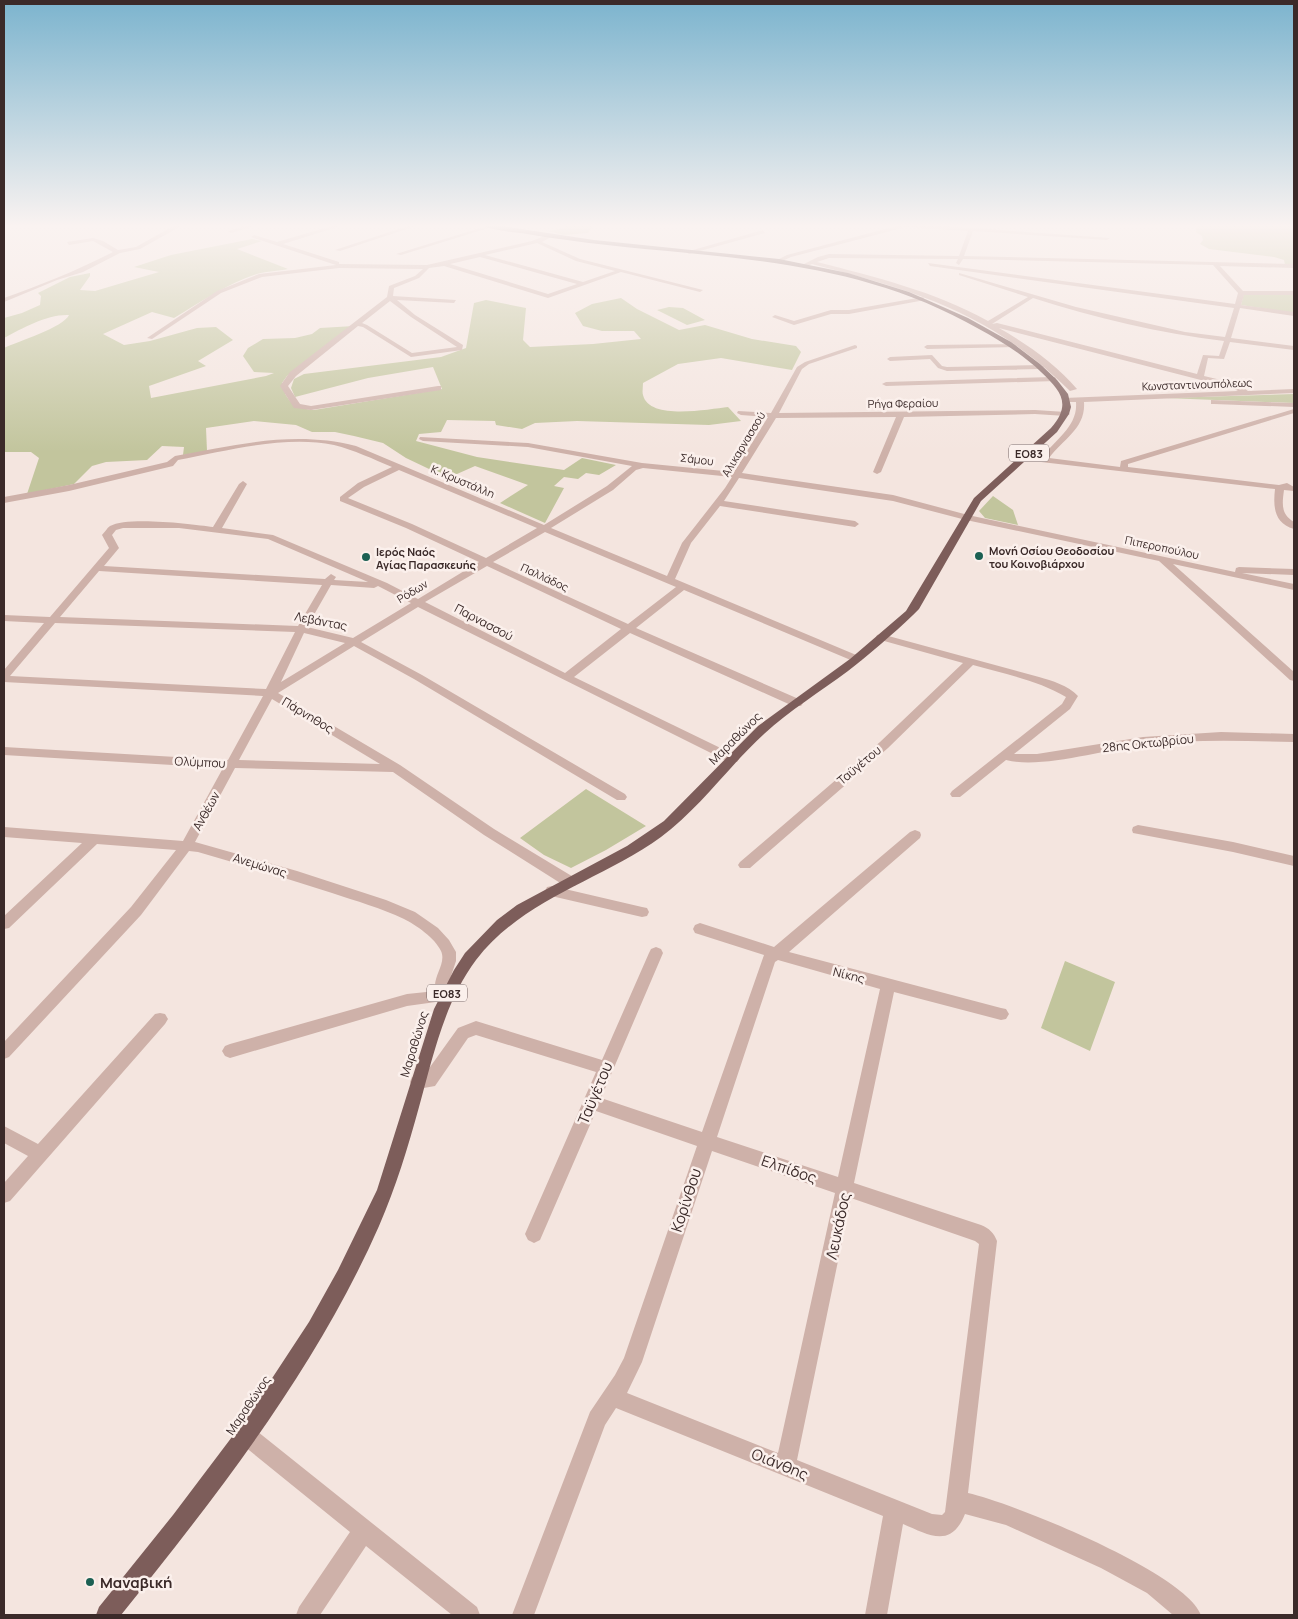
<svg xmlns="http://www.w3.org/2000/svg" width="1298" height="1619" font-family="Manrope,sans-serif">
<style>
.green{fill:#c2c59d}
.lines{fill:none;stroke-linecap:round;stroke-linejoin:round}
.minor{fill:#ceb1a9;fill-rule:evenodd}
.major{fill:#7d5d5a;fill-rule:evenodd}
.poi-dot{fill:#1c6053;stroke:#fbf0ec;stroke-width:2}
.labels{text-anchor:middle;dominant-baseline:central;stroke-width:5;stroke-linejoin:round;paint-order:stroke}
.far-street-label{font-size:11px;fill:#3b2a29;stroke:#fbf0ec}
.shield{fill:#fbf0ec;stroke:#756564;stroke-width:1}
.shield-label{font-size:11px;font-weight:bold;fill:#3b2a29}
.far-poi-label{font-size:11px;font-weight:bold;fill:#3b2a29;stroke:#fbf0ec;text-anchor:start}
.street-label{font-size:12px;fill:#3b2a29;stroke:#fbf0ec}
.near-street-label{font-size:15px;fill:#3b2a29;stroke:#fbf0ec}
.near-poi-label{font-size:15px;font-weight:bold;fill:#3b2a29;stroke:#fbf0ec;text-anchor:start}
</style>
<rect width="100%" height="100%" fill="#f4e5df"/>
<path class="green" d="M 568,225 L 598,225 L 593,226 L 588,233 L 564,235 L 548,231 L 561,229 Z
M 1199,225 L 1294,225 L 1294,265 L 1285,265 L 1284,260 L 1274,257 L 1209,249 L 1200,244 L 1203,240 L 1202,236 L 1196,232 L 1196,228 Z
M 252,239 L 262,241 L 237,249 L 288,269 C 278,271 267,271 257,274 C 227,284 201,302 174,318 L 152,312 L 103,334 L 124,345 L 150,341 L 197,328 L 216,327 L 233,340 L 198,361 L 206,366 L 149,386 L 151,398 L 266,376 L 274,373 L 254,372 L 243,356 L 248,348 L 263,339 L 295,338 L 312,334 L 320,328 L 354,326 L 287,376 L 282,383 C 285,401 296,409 314,410 L 442,389 L 433,367 L 368,378 L 295,397 L 291,388 L 294,379 L 304,374 L 441,357 L 466,348 L 474,303 L 486,300 L 526,308 L 523,340 L 530,347 L 593,344 L 641,339 L 634,331 L 602,331 L 583,326 L 575,313 L 592,304 L 621,298 L 637,309 L 679,330 L 705,325 L 752,339 L 796,346 L 801,352 L 792,370 L 721,358 L 678,364 L 643,383 C 643,387 642,392 643,395 C 649,421 709,409 728,407 L 741,421 L 709,425 L 577,421 L 535,423 L 522,429 L 496,425 L 495,421 L 447,420 L 441,432 L 419,434 L 416,441 L 477,457 L 564,470 L 582,458 L 616,465 L 599,475 L 586,473 L 578,479 L 564,477 L 554,486 L 564,488 L 545,523 L 500,503 L 528,485 L 475,466 L 448,478 L 406,458 L 383,443 L 354,436 L 335,432 L 312,432 L 296,425 L 254,421 L 206,428 L 207,451 L 183,455 L 184,447 L 162,446 L 147,460 L 106,462 L 92,466 L 74,484 L 27,494 L 39,458 L 31,452 L 4,452 L 4,348 C 17,342 64,327 69,315 C 47,314 23,328 4,338 L 4,318 L 22,313 L 40,305 L 41,296 L 38,293 L 70,277 L 90,273 L 90,276 L 80,290 L 95,291 L 159,272 L 134,267 L 171,255 Z
M 1244,293 L 1294,294 L 1294,313 L 1241,305 Z
M 669,307 L 683,308 L 705,320 L 687,325 L 657,310 Z
M 1294,394 L 1294,403 L 1165,398 Z
M 993,496 L 1013,510 L 1018,525 L 985,518 L 979,511 Z
M 586,789 L 646,826 L 606,850 L 571,868 L 544,855 L 520,838 Z
M 1065,961 L 1115,982 L 1090,1051 L 1041,1028 Z"/>
<g class="lines">
<path class="minor" d="M 175,225 L 183,225 L 140,249 L 120,253 L 83,272 L 57,280 L 4,302 L 4,298 C 41,285 78,270 113,252 L 93,241 L 69,245 L 67,242 L 93,238 L 103,241 L 118,250 L 136,247 Z
M 248,225 L 258,225 L 231,233 L 228,231 Z
M 335,225 L 344,225 L 283,244 L 339,262 L 339,264 L 427,265 L 532,241 L 549,234 L 551,237 L 542,242 L 580,259 L 703,290 L 700,292 L 621,272 L 548,298 L 444,266 L 429,268 L 419,278 L 394,288 L 393,296 L 456,300 L 454,303 L 397,300 L 415,315 L 463,345 L 462,350 L 411,357 L 363,327 L 358,326 L 296,376 L 288,386 L 300,404 L 311,406 L 438,386 L 441,386 L 441,390 L 311,410 L 294,408 L 280,386 L 290,372 L 387,297 L 389,286 L 415,276 L 423,269 L 339,268 L 262,277 L 221,293 L 152,339 L 147,338 L 217,291 L 259,274 L 336,265 L 251,237 L 254,235 L 277,242 ZM 537,243 L 576,261 L 615,271 L 583,282 L 485,255 ZM 480,257 L 577,284 L 548,294 L 450,264 ZM 390,301 L 411,317 L 457,347 L 412,353 L 367,325 L 362,323 Z
M 411,225 L 419,225 L 340,251 L 335,250 Z
M 490,225 L 495,226 L 401,255 L 396,254 Z
M 900,225 L 931,225 L 1110,238 L 1107,240 L 973,231 L 964,256 L 1294,264 L 1294,268 L 1220,266 L 1243,291 L 1294,291 L 1294,295 L 1244,295 L 1241,305 L 1294,312 L 1294,316 L 1240,308 L 1231,338 L 1294,346 L 1294,350 L 1230,342 L 1224,359 L 1208,358 L 1204,376 L 1238,384 L 1248,391 L 1294,389 L 1294,393 L 1084,402 C 1086,428 1063,439 1049,458 L 1120,467 L 1121,461 L 1294,409 L 1294,413 L 1128,464 L 1128,467 L 1279,485 L 1287,483 L 1294,487 L 1294,491 L 1284,490 C 1282,505 1281,514 1294,522 L 1294,529 C 1274,523 1273,507 1275,489 L 1024,460 L 1020,458 L 1024,456 L 1042,458 C 1055,439 1078,427 1076,402 L 1064,402 L 1064,398 L 1238,391 L 1232,388 L 999,328 C 1027,344 1056,364 1077,389 L 1070,391 C 991,313 917,291 812,264 L 805,267 L 802,265 L 818,257 L 829,254 L 959,256 L 968,231 L 906,227 L 791,257 L 778,263 L 775,261 L 787,255 ZM 829,258 L 958,259 L 956,263 L 959,265 L 963,259 L 1213,265 L 1238,293 L 1235,304 L 928,263 L 930,266 L 1234,308 L 1225,337 L 1185,332 L 1076,307 L 959,273 L 959,275 L 1028,297 L 988,321 C 934,291 875,277 817,262 ZM 1033,298 C 1095,318 1159,333 1224,341 L 1219,356 L 1203,355 L 1197,374 L 997,323 L 992,324 Z
M 763,230 L 765,233 L 689,254 L 686,252 Z
M 923,297 L 925,300 L 849,314 L 831,314 L 794,325 L 772,317 L 775,315 L 794,321 L 831,310 L 849,310 Z
M 1014,344 L 1017,346 L 1016,347 L 927,349 L 924,347 L 927,345 Z
M 855,345 L 857,346 L 857,348 L 809,364 L 802,369 L 779,413 L 1035,410 L 1066,412 L 1070,414 L 1066,416 L 1035,414 L 904,417 L 881,472 L 877,474 L 873,472 L 896,417 L 776,418 L 742,473 L 893,495 L 968,515 L 1235,572 L 1236,568 L 1239,567 L 1294,569 L 1294,575 L 1242,573 L 1294,584 L 1294,590 L 1173,564 L 1294,672 L 1294,681 L 1290,680 L 1159,561 L 966,520 L 893,501 L 739,478 L 724,501 L 855,521 L 859,524 L 855,527 L 720,506 L 691,543 L 675,579 L 861,657 L 862,659 L 861,661 L 853,661 L 684,590 L 636,628 L 801,700 L 803,703 L 801,706 L 793,706 L 630,633 L 574,677 L 737,756 L 739,759 L 737,762 L 729,762 L 418,607 L 361,642 L 422,675 L 625,794 L 627,797 L 625,800 L 617,800 L 414,679 L 354,646 L 278,693 L 400,765 L 494,829 L 575,878 L 577,882 L 575,886 L 565,886 L 484,835 L 393,772 L 235,768 L 195,842 L 297,871 L 386,900 L 415,912 L 438,928 L 449,940 L 456,952 L 456,961 L 448,985 L 452,996 L 450,1000 L 407,1006 L 230,1058 L 225,1056 L 222,1051 L 225,1046 L 230,1044 L 407,994 L 436,991 C 431,978 447,964 441,951 C 435,938 416,925 404,919 C 381,908 356,901 332,893 C 288,879 243,865 198,852 L 189,851 L 141,915 L 9,1057 L 4,1059 L 4,1042 L 131,907 L 176,850 L 97,844 L 9,928 L 4,929 L 4,916 L 82,843 L 4,837 L 4,827 L 183,841 L 223,768 L 4,755 L 4,747 L 228,760 L 263,696 L 4,682 L 4,670 L 44,623 L 4,621 L 4,615 L 50,617 L 109,548 L 102,535 C 105,532 107,528 110,526 C 127,516 193,524 213,527 L 239,484 L 243,481 L 247,484 L 222,528 L 273,535 L 387,583 L 418,599 L 479,562 L 406,528 L 340,501 L 340,497 L 358,483 L 392,467 C 373,459 354,450 334,445 C 284,435 227,451 178,460 L 173,466 L 69,491 L 4,503 L 4,497 L 69,485 L 167,462 L 175,456 C 235,445 295,430 356,446 L 544,525 L 607,486 L 632,466 L 528,447 L 423,441 L 419,439 L 420,437 L 528,443 L 642,463 L 734,472 L 768,417 L 741,415 L 737,413 L 738,411 L 771,413 L 797,367 L 805,362 ZM 643,468 L 732,477 L 725,488 L 682,543 L 667,576 L 551,528 L 613,490 L 636,470 ZM 399,470 L 537,528 L 486,558 L 412,524 L 348,498 L 364,487 ZM 123,528 L 179,528 L 268,539 L 368,582 L 334,580 L 336,577 L 331,574 L 325,579 L 104,566 L 119,548 L 112,535 L 116,530 ZM 545,532 L 676,587 L 628,624 L 493,562 ZM 487,566 L 621,629 L 565,673 L 425,602 ZM 99,571 L 322,585 L 298,626 L 60,617 ZM 331,585 L 374,588 L 378,586 L 411,603 L 353,638 L 307,627 ZM 55,623 L 295,632 L 266,689 L 10,676 ZM 304,633 L 345,643 L 281,682 L 303,635 ZM 272,699 L 380,764 L 239,760 Z
M 932,355 L 942,366 L 947,367 L 1040,365 L 1044,367 L 1040,369 L 947,371 L 938,368 L 930,359 L 890,361 L 887,359 L 890,357 Z
M 1053,377 L 1056,377 L 1056,381 L 886,386 L 882,384 L 886,382 Z
M 1211,400 L 1294,403 L 1294,407 L 1214,404 L 1211,404 Z
M 881,634 L 1039,677 C 1052,681 1068,685 1078,696 L 1070,709 L 1014,754 L 1037,754 L 1143,737 L 1221,732 L 1294,734 L 1294,742 C 1243,741 1193,739 1142,745 C 1104,750 1041,769 1006,760 L 960,797 L 952,797 L 950,794 L 952,791 L 1062,704 L 1066,697 C 1038,680 1004,674 973,665 L 888,748 L 750,868 L 740,868 L 738,865 L 740,862 L 880,742 L 963,663 L 877,639 L 876,637 L 877,635 Z
M 1138,825 L 1233,842 L 1294,856 L 1294,866 L 1233,852 L 1133,833 L 1132,830 L 1133,827 Z
M 915,830 L 920,832 L 921,835 L 920,838 L 789,952 L 1001,1008 L 1006,1009 L 1009,1014 L 1006,1019 L 1001,1020 L 894,992 L 854,1183 L 981,1225 C 989,1228 994,1233 997,1241 L 968,1493 C 1013,1503 1186,1573 1201,1615 L 1173,1615 L 1147,1593 L 1101,1568 L 1006,1525 L 965,1514 C 951,1549 929,1535 903,1524 L 887,1615 L 865,1615 L 883,1516 L 616,1408 L 605,1425 L 534,1615 L 512,1615 L 590,1412 L 615,1375 L 624,1358 L 697,1146 L 596,1111 L 540,1240 L 534,1243 L 528,1240 L 525,1234 L 596,1072 L 476,1035 L 468,1038 L 435,1086 L 418,1089 L 412,1087 L 410,1082 L 412,1077 L 425,1074 L 458,1028 L 476,1021 L 602,1060 L 649,953 L 651,949 L 656,947 L 661,949 L 663,953 L 601,1098 L 702,1132 L 764,955 L 695,933 L 693,929 L 695,925 L 700,923 L 774,947 L 910,832 ZM 778,960 L 880,989 L 838,1177 L 717,1137 L 775,962 ZM 712,1151 L 835,1193 L 778,1453 L 627,1393 L 642,1362 ZM 851,1198 L 975,1241 L 979,1244 L 945,1512 L 942,1515 L 932,1514 L 797,1460 Z
M 552,886 L 642,907 L 647,908 L 649,912 L 647,916 L 642,917 L 547,895 L 545,891 L 547,887 Z
M 160,1013 L 165,1014 L 168,1019 L 165,1024 L 10,1201 L 4,1203 L 4,1183 L 28,1156 L 4,1143 L 4,1126 L 38,1144 L 155,1014 Z
M 246,1425 L 253,1428 L 477,1607 L 480,1615 L 452,1615 L 366,1546 L 320,1615 L 296,1615 L 299,1607 L 350,1532 L 239,1442 L 236,1435 L 239,1428 Z"/>
<path class="major" d="M 482,225 L 494,225 L 594,240 L 779,259 L 848,273 L 909,292 L 968,318 L 1011,342 L 1040,364 L 1057,380 L 1068,394 L 1071,407 L 1069,414 L 1057,432 L 981,501 L 919,609 L 913,615 C 893,634 870,654 848,671 C 820,692 790,710 764,734 C 728,767 700,808 661,837 C 600,881 524,898 476,960 C 444,1003 433,1057 419,1107 C 408,1147 396,1187 379,1226 C 316,1369 218,1494 121,1615 L 96,1615 L 99,1607 L 173,1515 L 244,1421 L 309,1322 L 338,1270 L 377,1190 L 434,1009 L 454,970 L 465,953 L 497,920 L 517,905 L 627,846 L 664,821 L 758,726 L 850,659 L 906,611 L 974,498 L 1051,428 C 1072,404 1061,391 1041,372 C 1022,354 1001,341 979,329 C 886,276 792,263 688,253 C 634,248 580,243 527,234 C 513,232 494,231 482,225 Z"/>
</g>
<linearGradient id="sky" x2="0" y2="1"><stop stop-color="#7cb4ce"/><stop offset="0.5" stop-color="#faf3f1"/><stop offset="1" stop-color="#faf3f1" stop-opacity="0"/></linearGradient>
<rect width="1298" height="452" fill="url(#sky)"/>
<g class="poi-dot">
<circle cx="979" cy="556" r="5"/>
<circle cx="366" cy="557" r="5"/>
<circle cx="90" cy="1582" r="5"/>
</g>
<g class="labels">
<g class="far-street-label">
<text transform="translate(1197 384) rotate(-2)">Κωνσταντινουπόλεως</text>
<text transform="translate(903 403) rotate(-1)">Ρήγα Φεραίου</text>
<text transform="translate(743 444) rotate(-59)">Αλικαρνασσού</text>
<text transform="translate(697 459) rotate(7)">Σάμου</text>
<text transform="translate(463 481) rotate(23)">Κ. Κρυστάλλη</text>
<text transform="translate(1162 547) rotate(12)">Πιπεροπούλου</text>
<text transform="translate(545 577) rotate(25)">Παλλάδος</text>
<text transform="translate(412 591) rotate(-31)">Ρόδων</text>
</g>
<g class="shield">
<rect x="1009" y="444.5" width="40" height="17" rx="4"/>
<rect x="427" y="984.5" width="40" height="17" rx="4"/>
</g>
<g class="shield-label">
<text x="1029" y="453">ΕΟ83</text>
<text x="447" y="993">ΕΟ83</text>
</g>
<g class="far-poi-label">
<text x="989" y="550">Μονή Οσίου Θεοδοσίου<tspan x="989" dy="13">του Κοινοβιάρχου</tspan></text>
<text x="376" y="551">Ιερός Ναός<tspan x="376" dy="13">Αγίας Παρασκευής</tspan></text>
</g>
<g class="street-label">
<text transform="translate(321 621) rotate(11)">Λεβάντας</text>
<text transform="translate(484 622) rotate(28)">Παρνασσού</text>
<text transform="translate(308 715) rotate(31)">Πάρνηθος</text>
<text transform="translate(735 738) rotate(-45)">Μαραθώνος</text>
<text transform="translate(1148 743) rotate(-6)">28ης Οκτωβρίου</text>
<text transform="translate(200 762) rotate(3)">Ολύμπου</text>
<text transform="translate(859 765) rotate(-40)">Ταϋγέτου</text>
<text transform="translate(206 811) rotate(-61)">Ανθέων</text>
<text transform="translate(260 865) rotate(17)">Ανεμώνας</text>
<text transform="translate(849 975) rotate(14)">Νίκης</text>
<text transform="translate(414 1044) rotate(-73)">Μαραθώνος</text>
<text transform="translate(248 1405) rotate(-56)">Μαραθώνος</text>
</g>
<g class="near-street-label">
<text transform="translate(595 1093) rotate(-67)">Ταϋγέτου</text>
<text transform="translate(789 1169) rotate(19)">Ελπίδος</text>
<text transform="translate(686 1200) rotate(-72)">Κορίνθου</text>
<text transform="translate(838 1226) rotate(-78)">Λευκάδος</text>
<text transform="translate(780 1464) rotate(22)">Οιάνθης</text>
</g>
<g class="near-poi-label">
<text x="100" y="1582">Μαναβική</text>
</g>
</g>
<rect width="1298" height="1619" fill="none" stroke="#3b2a29" stroke-width="10"/>
</svg>
